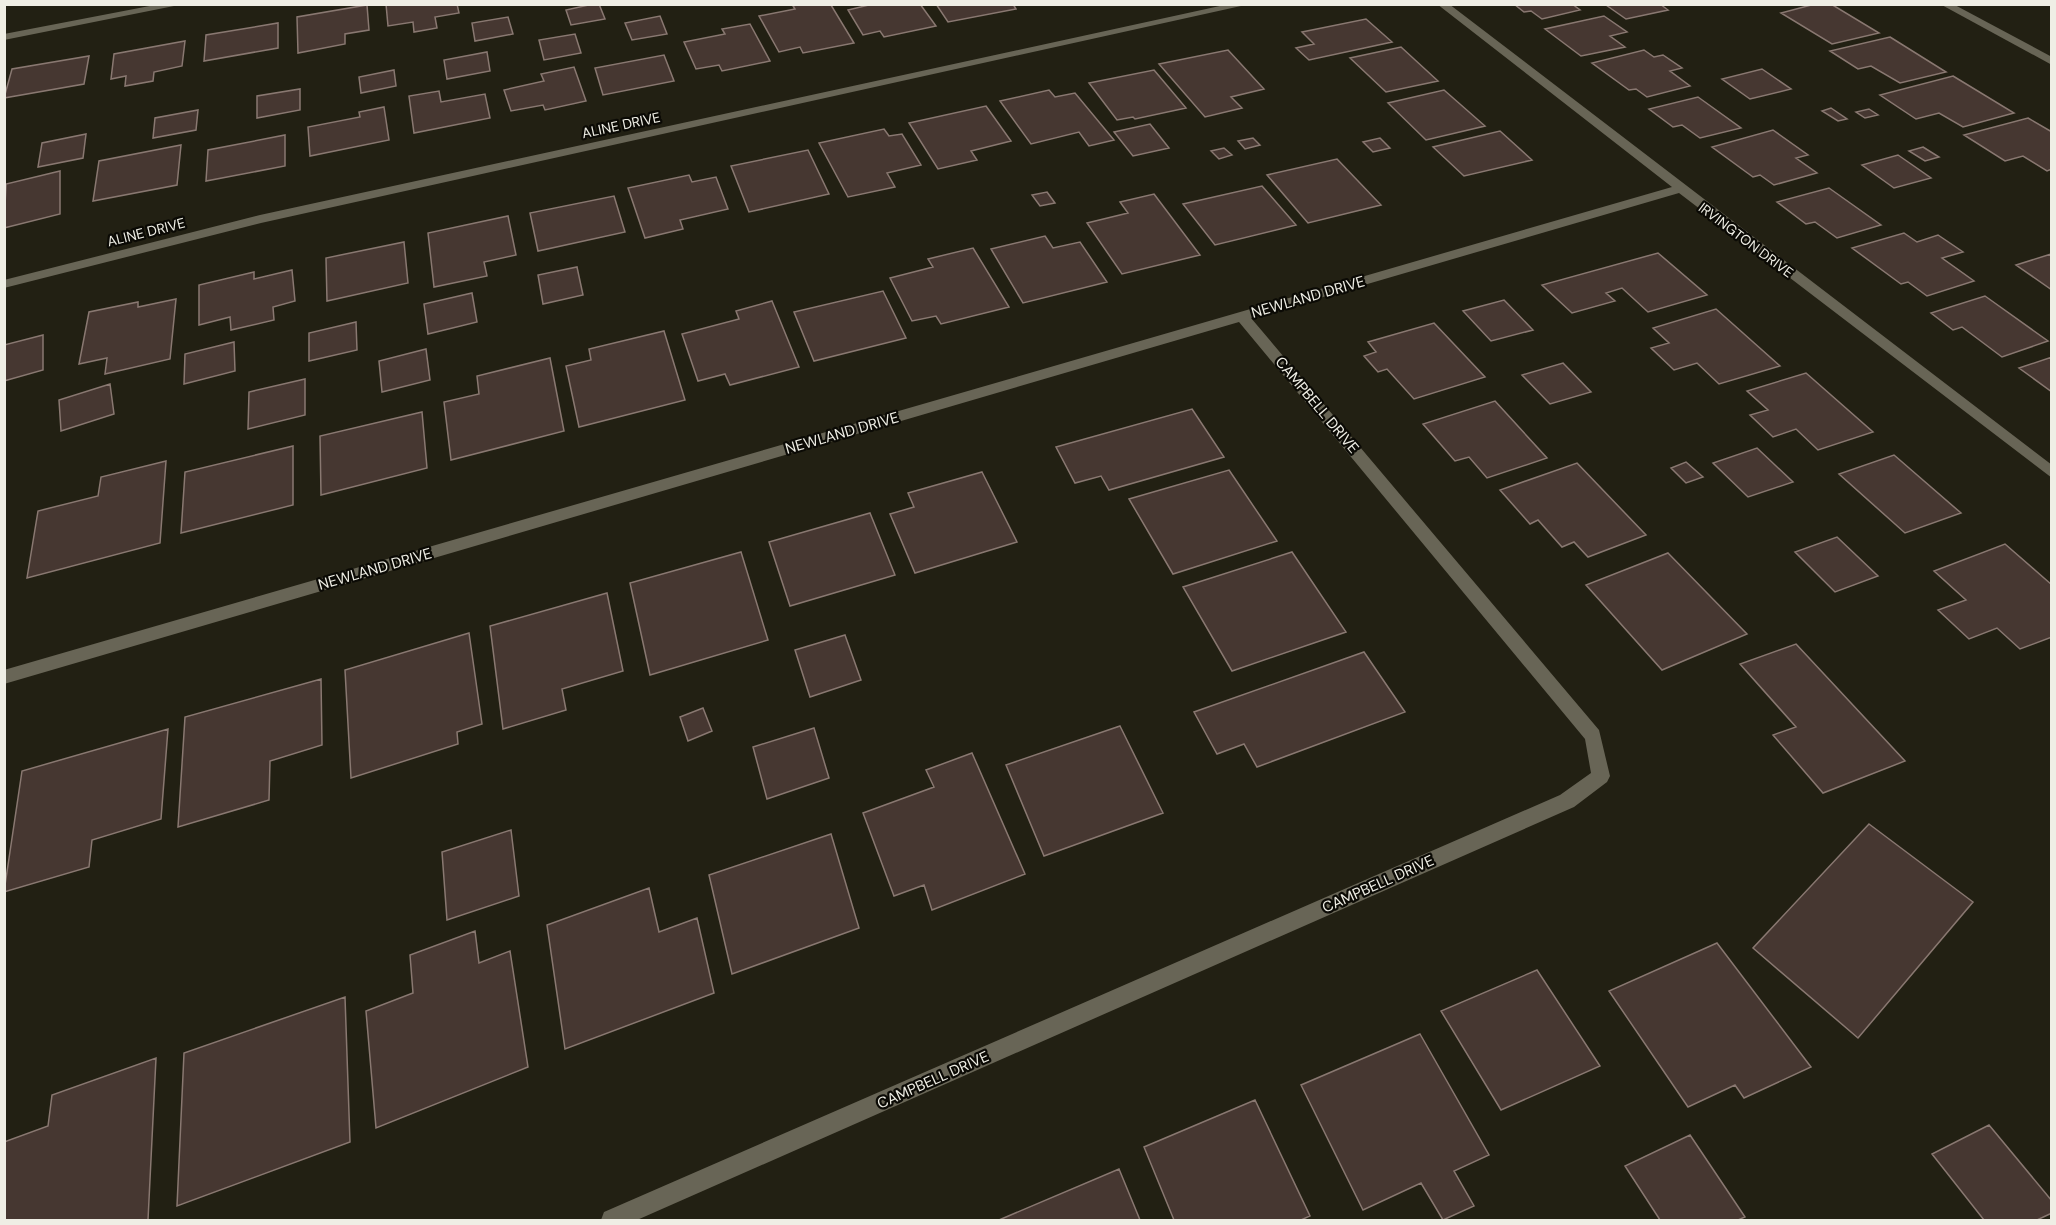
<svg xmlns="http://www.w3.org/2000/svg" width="2056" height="1225" font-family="'DM Sans',sans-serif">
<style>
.building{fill:#463731;stroke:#897871;stroke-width:1.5}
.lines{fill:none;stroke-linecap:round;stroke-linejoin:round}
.minor{fill:#686556;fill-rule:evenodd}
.tertiary{fill:#686556;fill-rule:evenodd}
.labels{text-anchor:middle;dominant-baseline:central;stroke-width:4.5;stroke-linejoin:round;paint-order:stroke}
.far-street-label{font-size:14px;fill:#efeee5;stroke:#0b0a05}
.street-label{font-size:15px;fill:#efeee5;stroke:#0b0a05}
</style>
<rect width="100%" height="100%" fill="#222013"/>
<path class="building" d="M 386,4 L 457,4 L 459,13 L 435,17 L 437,28 L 414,32 L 413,22 L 388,26 Z
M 593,4 L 599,4 L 605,19 L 571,25 L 566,10 Z
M 799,4 L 831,5 L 854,43 L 803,53 L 800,47 L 779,52 L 759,16 L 795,9 L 793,6 Z
M 920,4 L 936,26 L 884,37 L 880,31 L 863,35 L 848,10 L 873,4 Z
M 936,4 L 1013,4 L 1016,9 L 948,22 Z
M 1514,4 L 1572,4 L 1580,10 L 1542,19 L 1531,11 L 1524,12 Z
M 1660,4 L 1668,10 L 1626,19 L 1606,5 Z
M 1815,4 L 1831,4 L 1879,33 L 1832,44 L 1781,13 Z
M 367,5 L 369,30 L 345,34 L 345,44 L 298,53 L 297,17 Z
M 660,16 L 667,34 L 632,40 L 625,23 Z
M 1604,16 L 1627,32 L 1610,36 L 1625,47 L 1581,56 L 1545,29 Z
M 508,17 L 513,34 L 475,41 L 472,23 Z
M 1366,19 L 1392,42 L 1309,60 L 1296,48 L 1314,44 L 1302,32 Z
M 278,23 L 278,48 L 204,61 L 206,35 Z
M 750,24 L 770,61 L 722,71 L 719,65 L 696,69 L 684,42 L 725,34 L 722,29 Z
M 575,34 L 581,53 L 544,60 L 539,40 Z
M 1890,37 L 1946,72 L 1900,83 L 1871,66 L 1858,69 L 1830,51 Z
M 185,41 L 182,66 L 154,72 L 153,81 L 125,86 L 126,76 L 111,79 L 114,54 Z
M 1401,47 L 1438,81 L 1386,92 L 1350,58 Z
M 1228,50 L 1264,89 L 1231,97 L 1242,108 L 1205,117 L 1159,64 Z
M 1644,50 L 1654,57 L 1663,55 L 1682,68 L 1670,71 L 1690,86 L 1647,97 L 1636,89 L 1629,90 L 1592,63 Z
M 487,52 L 490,71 L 447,79 L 444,60 Z
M 664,55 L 674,81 L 603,95 L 595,68 Z
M 89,56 L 84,84 L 4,98 L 12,69 Z
M 574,67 L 586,101 L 545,110 L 543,105 L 511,111 L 504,90 L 544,81 L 541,74 Z
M 1762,69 L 1791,89 L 1750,99 L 1722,79 Z
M 394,70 L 396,86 L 361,93 L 359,77 Z
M 1154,70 L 1186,108 L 1135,119 L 1133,117 L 1117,120 L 1089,83 Z
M 1953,76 L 2014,113 L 1963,127 L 1939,113 L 1916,119 L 1880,95 Z
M 300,89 L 300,110 L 257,118 L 257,96 Z
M 1049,90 L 1055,97 L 1075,93 L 1114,140 L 1089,146 L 1079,132 L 1031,144 L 1000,101 Z
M 1444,90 L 1485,126 L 1426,140 L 1388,103 Z
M 439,91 L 441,102 L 485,94 L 490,118 L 414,133 L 409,96 Z
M 1698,97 L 1741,128 L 1700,138 L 1682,125 L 1673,127 L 1649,109 Z
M 986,106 L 1011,141 L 971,151 L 977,160 L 938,169 L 909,123 Z
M 384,107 L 389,140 L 310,156 L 308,127 L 360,117 L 359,112 Z
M 1831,108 L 1847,119 L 1838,121 L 1822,111 Z
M 1869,109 L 1878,115 L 1865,118 L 1856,112 Z
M 198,110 L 196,130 L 153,138 L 155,118 Z
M 2028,118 L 2052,132 L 2052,169 L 2047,171 L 2023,156 L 2005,161 L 1964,135 Z
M 1150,124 L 1169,148 L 1133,156 L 1114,132 Z
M 884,129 L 889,136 L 902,134 L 921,165 L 887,173 L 895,187 L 848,197 L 819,143 Z
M 1773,130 L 1808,155 L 1796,158 L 1817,173 L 1774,185 L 1760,175 L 1753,177 L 1712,147 Z
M 1500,131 L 1532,160 L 1464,176 L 1433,147 Z
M 86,134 L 83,158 L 38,167 L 42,143 Z
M 285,135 L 285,166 L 206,181 L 208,150 Z
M 1253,138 L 1260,145 L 1245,149 L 1238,141 Z
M 1380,138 L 1390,148 L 1373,152 L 1363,142 Z
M 181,145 L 177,185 L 93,201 L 99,161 Z
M 1923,147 L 1939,157 L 1925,161 L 1909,151 Z
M 1224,148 L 1232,155 L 1219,159 L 1211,151 Z
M 808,150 L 829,194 L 749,212 L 731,166 Z
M 1898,155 L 1931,178 L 1894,188 L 1862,165 Z
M 1337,159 L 1381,205 L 1308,223 L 1267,175 Z
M 60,171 L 60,214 L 4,228 L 6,184 Z
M 689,175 L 692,182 L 716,177 L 728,209 L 680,220 L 683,229 L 645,238 L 628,188 Z
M 1262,186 L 1296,225 L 1215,245 L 1183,204 Z
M 1829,188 L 1881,225 L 1837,238 L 1815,222 L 1806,224 L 1777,202 Z
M 1047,192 L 1055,203 L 1040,206 L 1032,195 Z
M 1154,194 L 1200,255 L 1122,274 L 1087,223 L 1128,213 L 1120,202 Z
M 614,196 L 625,232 L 538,251 L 530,213 Z
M 508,216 L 516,255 L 484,262 L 487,276 L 434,287 L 428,233 Z
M 1904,233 L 1917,242 L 1938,235 L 1963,252 L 1942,258 L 1974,281 L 1927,296 L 1908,282 L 1901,284 L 1852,248 Z
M 1045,236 L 1053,248 L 1080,242 L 1107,282 L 1023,303 L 991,249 Z
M 404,242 L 408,283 L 327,301 L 326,258 Z
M 973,248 L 1009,307 L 941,324 L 936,316 L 912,321 L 890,278 L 933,267 L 928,259 Z
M 1658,253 L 1707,295 L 1648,312 L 1622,288 L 1606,293 L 1615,301 L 1572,313 L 1542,285 Z
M 2051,254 L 2052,290 L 2016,265 Z
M 577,267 L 583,295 L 543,304 L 538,275 Z
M 292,270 L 295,301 L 273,307 L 274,320 L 231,330 L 230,317 L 199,325 L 199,285 L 254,272 L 254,279 Z
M 883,291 L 906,338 L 814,361 L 794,312 Z
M 472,293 L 477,322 L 428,334 L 424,304 Z
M 1985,296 L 2048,341 L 2002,357 L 1962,327 L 1953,330 L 1931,313 Z
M 176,299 L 170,359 L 105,374 L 107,358 L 79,364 L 89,312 L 138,302 L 138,307 Z
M 1504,300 L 1533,330 L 1491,341 L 1463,311 Z
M 772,301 L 799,367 L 730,385 L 725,374 L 698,381 L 682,334 L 739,319 L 736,311 Z
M 1716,309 L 1780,366 L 1719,384 L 1697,363 L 1674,370 L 1651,348 L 1669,343 L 1653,328 Z
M 356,322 L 357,350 L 309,361 L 309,333 Z
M 1434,323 L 1485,377 L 1414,399 L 1387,369 L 1378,372 L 1364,356 L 1376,352 L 1368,342 Z
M 664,331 L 685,400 L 579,427 L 566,366 L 591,360 L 589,349 Z
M 43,335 L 43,370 L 4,381 L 4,345 Z
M 234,342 L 235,371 L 184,384 L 185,354 Z
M 426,349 L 430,380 L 382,392 L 379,361 Z
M 2052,357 L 2052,392 L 2019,368 Z
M 550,358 L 564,431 L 451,460 L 444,402 L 479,394 L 477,376 Z
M 1563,363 L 1591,392 L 1550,404 L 1522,375 Z
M 1806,373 L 1873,432 L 1818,450 L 1796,429 L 1773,437 L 1750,415 L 1768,410 L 1747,391 Z
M 305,379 L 305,415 L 248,429 L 249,392 Z
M 110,384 L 114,414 L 61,431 L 59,400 Z
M 1495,401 L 1547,458 L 1487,478 L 1469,457 L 1455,461 L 1423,424 Z
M 1192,409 L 1224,457 L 1109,490 L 1101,476 L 1075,483 L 1056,447 Z
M 422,412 L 427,468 L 321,495 L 320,436 Z
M 293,446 L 293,505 L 181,533 L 185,472 Z
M 1757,448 L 1793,482 L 1748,497 L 1713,463 Z
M 1894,455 L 1961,513 L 1905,533 L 1839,474 Z
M 166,461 L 160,543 L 27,578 L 38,511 L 98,496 L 101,477 Z
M 1686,462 L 1703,477 L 1686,483 L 1671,468 Z
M 1577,463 L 1646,535 L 1588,557 L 1574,542 L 1562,547 L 1538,520 L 1530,524 L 1500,490 Z
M 1229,470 L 1277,541 L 1173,574 L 1129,499 Z
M 982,472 L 1017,542 L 915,573 L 890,514 L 914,507 L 908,493 Z
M 870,513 L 895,575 L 790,606 L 769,542 Z
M 1837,537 L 1878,576 L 1835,592 L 1795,552 Z
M 2005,544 L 2052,585 L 2052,637 L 2020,649 L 1997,628 L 1969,639 L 1938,610 L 1966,600 L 1934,571 Z
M 741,552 L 768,640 L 650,675 L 630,583 Z
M 1292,552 L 1346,632 L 1232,671 L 1183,587 Z
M 1668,553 L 1747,634 L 1662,670 L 1586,585 Z
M 607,593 L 623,671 L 562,689 L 566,710 L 503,729 L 490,626 Z
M 469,633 L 482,724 L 457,732 L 458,744 L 351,778 L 345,670 Z
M 845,635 L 861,680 L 810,697 L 795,650 Z
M 1796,644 L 1905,761 L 1823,793 L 1773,735 L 1796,727 L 1740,664 Z
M 1364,652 L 1405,712 L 1257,767 L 1244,744 L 1217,754 L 1194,712 Z
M 321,679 L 322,745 L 270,761 L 269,800 L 178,827 L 185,717 Z
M 703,708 L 712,731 L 688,741 L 680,717 Z
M 1120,726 L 1163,813 L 1044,856 L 1006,765 Z
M 814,728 L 829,778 L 767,799 L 753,747 Z
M 168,729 L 161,819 L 92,840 L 89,867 L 4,892 L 22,771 Z
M 972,753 L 1025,874 L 932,910 L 924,885 L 894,896 L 863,813 L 934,787 L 926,770 Z
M 1869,824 L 1973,902 L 1858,1038 L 1753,948 Z
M 511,830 L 519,896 L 447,920 L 442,852 Z
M 831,834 L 859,928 L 732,974 L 709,875 Z
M 649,888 L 659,932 L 697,918 L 714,993 L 565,1049 L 547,925 Z
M 475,931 L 479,963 L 510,951 L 528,1067 L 376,1128 L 366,1011 L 413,993 L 410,955 Z
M 1717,943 L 1811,1067 L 1744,1098 L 1735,1085 L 1688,1107 L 1609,991 Z
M 1537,970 L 1600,1066 L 1501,1110 L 1441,1011 Z
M 345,997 L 350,1142 L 177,1206 L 184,1053 Z
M 1420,1034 L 1489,1155 L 1454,1171 L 1474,1206 L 1443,1220 L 1421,1183 L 1363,1210 L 1301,1085 Z
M 156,1058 L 148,1220 L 4,1220 L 4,1142 L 48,1126 L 52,1095 Z
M 1255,1100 L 1310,1216 L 1301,1220 L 1174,1220 L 1144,1147 Z
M 1989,1125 L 2052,1201 L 2052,1213 L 2037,1220 L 1984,1220 L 1932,1154 Z
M 1690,1135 L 1745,1217 L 1738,1220 L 1660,1220 L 1625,1166 Z
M 1119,1169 L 1140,1220 L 999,1220 Z"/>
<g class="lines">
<path class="minor" d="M 160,4 L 184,4 L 4,40 L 4,34 Z
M 1229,4 L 1250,4 L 261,223 L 4,288 L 4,280 L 260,215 Z
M 1437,4 L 1449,4 L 2052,465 L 2052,478 L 1679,193 L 1251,318 L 1599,730 L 1610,776 L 1607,782 L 1574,807 L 637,1220 L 601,1220 L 604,1212 L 1560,795 L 1591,773 L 1585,739 L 1239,322 L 4,684 L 4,670 L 1672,187 Z"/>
<path class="tertiary" d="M 1940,4 L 1953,4 L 2052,57 L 2052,65 Z"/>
</g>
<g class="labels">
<g class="far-street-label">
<text transform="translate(621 125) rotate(-12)">ALINE DRIVE</text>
<text transform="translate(146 232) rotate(-14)">ALINE DRIVE</text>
<text transform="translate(1746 240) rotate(37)">IRVINGTON DRIVE</text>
</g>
<g class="street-label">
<text transform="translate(1308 297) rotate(-16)">NEWLAND DRIVE</text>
<text transform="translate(1317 405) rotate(50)">CAMPBELL DRIVE</text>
<text transform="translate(842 433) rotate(-16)">NEWLAND DRIVE</text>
<text transform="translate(375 569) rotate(-16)">NEWLAND DRIVE</text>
<text transform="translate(1378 884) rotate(-24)">CAMPBELL DRIVE</text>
<text transform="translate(933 1080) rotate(-24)">CAMPBELL DRIVE</text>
</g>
</g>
<rect width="2056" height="1225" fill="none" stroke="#efeee5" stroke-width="12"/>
</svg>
